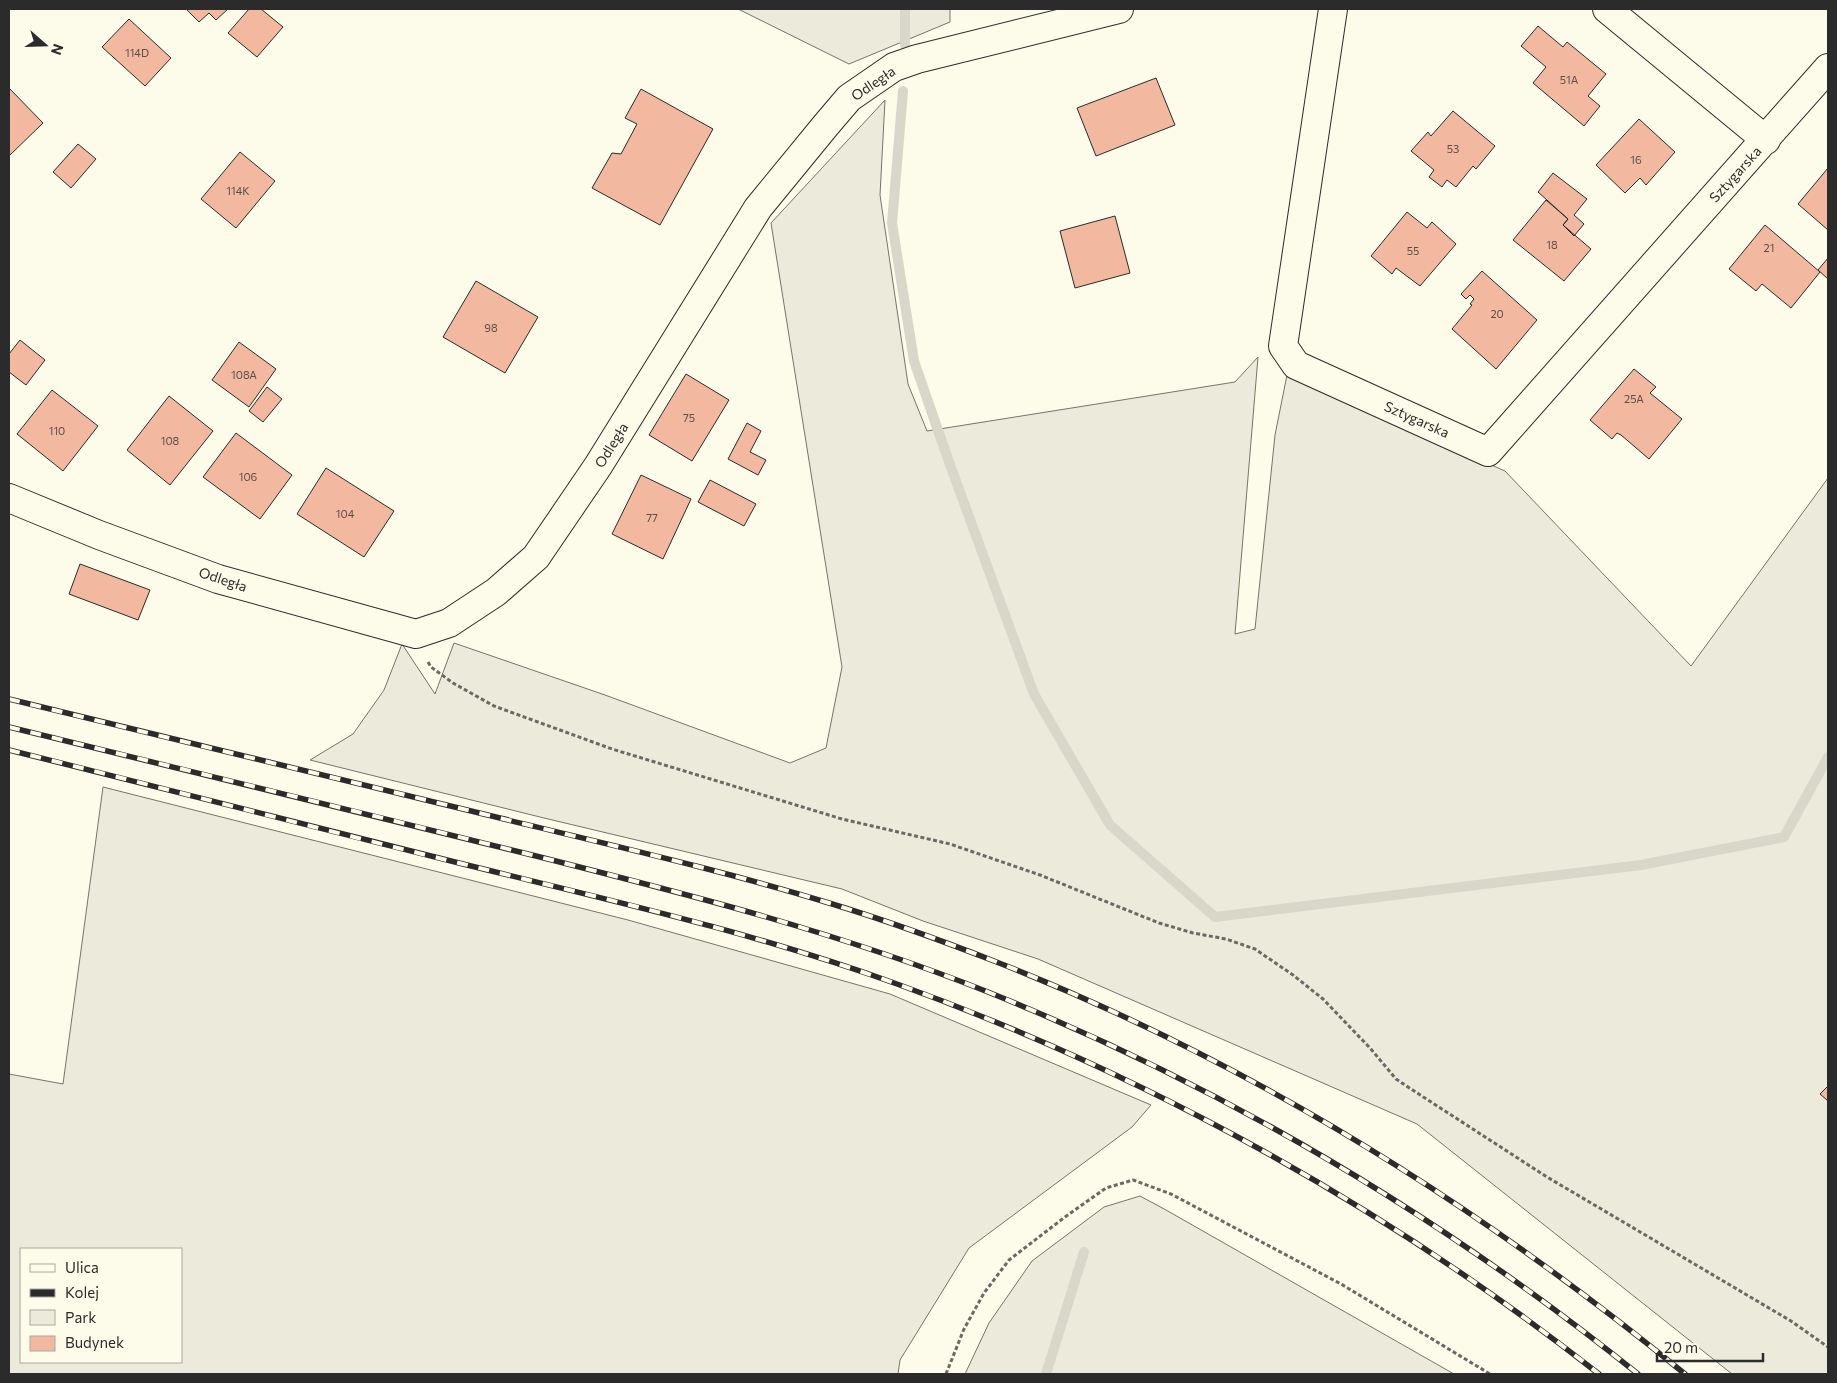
<svg xmlns="http://www.w3.org/2000/svg" width="1837" height="1383" font-family="Commissioner,sans-serif">
<style>
.green{fill:#ecebdb;stroke:#74746e;fill-rule:evenodd}
.lines{fill:none;stroke-linecap:round;stroke-linejoin:round}
.stream{stroke:#d8d7c9;stroke-width:10}
.building{fill:#f2b8a0;stroke:#2b2b2b}
.minor-casing{stroke:#2b2b2b;stroke-width:30}
.path{stroke:#6a6964;stroke-width:3;stroke-dasharray:4 2.5;stroke-linecap:butt}
.minor{stroke:#fdfbea;stroke-width:28}
.rail-casing{stroke:#2b2b2b;stroke-width:5.5}
.rail{stroke:#fdfbea;stroke-width:4;stroke-dasharray:11;stroke-linecap:butt}
.labels{text-anchor:middle;dominant-baseline:central;stroke-width:4;stroke-linejoin:round;paint-order:stroke}
.number-label{font-size:11px;fill:#5d4e48}
.street-label{font-size:14px;fill:#2b2b2b;stroke:#fdfbea}
</style>
<rect width="100%" height="100%" fill="#fdfbea"/>
<path class="green" d="M 738,9 L 950,9 L 950,22 L 849,64 Z
M 885,100 L 880,195 L 908,384 L 927,431 L 1235,382 L 1258,357 L 1235,634 L 1255,629 L 1275,435 L 1287,375 L 1505,471 L 1691,666 L 1828,478 L 1828,1374 L 1732,1374 L 1417,1124 L 1038,959 L 923,921 L 842,889 L 544,818 L 310,760 L 353,734 L 384,690 L 402,644 L 435,694 L 454,643 L 605,695 L 790,763 L 826,748 L 842,667 L 771,223 Z
M 103,787 L 628,920 L 890,994 L 1151,1105 L 1132,1127 L 969,1248 L 900,1360 L 898,1374 L 9,1374 L 9,1074 L 63,1084 ZM 21,1249 L 181,1249 L 181,1362 L 21,1362 Z
M 1140,1196 L 1166,1210 L 1454,1374 L 965,1374 L 989,1323 L 1032,1261 L 1104,1207 Z"/>
<g class="lines">
<path class="stream" d="M 905,45 L 905,9
M 903,91 L 892,223 L 914,361 L 949,462 L 1034,694 L 1110,825 L 1215,917 L 1641,865 L 1784,837 L 1828,757
M 1046,1374 L 1084,1252"/>
</g>
<path class="building" d="M 186,9 L 228,9 L 216,20 L 209,13 L 199,22 Z
M 249,9 L 261,9 L 283,27 L 257,57 L 228,33 Z
M 129,19 L 171,58 L 145,86 L 102,47 Z
M 1538,26 L 1563,47 L 1567,42 L 1606,74 L 1588,96 L 1600,106 L 1584,126 L 1533,83 L 1546,67 L 1521,46 Z
M 1156,78 L 1175,125 L 1096,156 L 1077,108 Z
M 9,88 L 43,123 L 9,156 Z
M 641,89 L 713,129 L 660,225 L 592,188 L 612,153 L 621,154 L 637,124 L 625,118 Z
M 1453,111 L 1495,146 L 1476,169 L 1473,166 L 1456,187 L 1447,180 L 1442,187 L 1429,177 L 1434,170 L 1411,151 L 1428,132 L 1431,136 Z
M 1639,119 L 1675,152 L 1646,185 L 1640,178 L 1625,193 L 1596,165 Z
M 78,144 L 96,159 L 71,188 L 53,172 Z
M 240,152 L 275,181 L 236,228 L 201,199 Z
M 1828,168 L 1828,230 L 1798,204 Z
M 1553,173 L 1587,199 L 1574,215 L 1584,224 L 1574,236 L 1563,225 L 1568,219 L 1538,192 Z
M 1546,200 L 1568,219 L 1563,225 L 1591,249 L 1564,281 L 1513,240 Z
M 1407,212 L 1427,228 L 1432,222 L 1456,244 L 1420,286 L 1396,268 L 1392,274 L 1371,256 Z
M 1115,216 L 1130,273 L 1075,288 L 1060,231 Z
M 1765,225 L 1820,272 L 1791,308 L 1762,284 L 1756,291 L 1729,269 Z
M 1828,258 L 1828,279 L 1818,270 Z
M 1482,271 L 1537,320 L 1496,369 L 1452,329 L 1472,305 L 1470,304 L 1474,299 L 1470,295 L 1466,299 L 1461,294 Z
M 476,281 L 538,317 L 505,373 L 443,337 Z
M 20,340 L 45,360 L 26,385 L 9,372 L 9,354 Z
M 239,342 L 276,369 L 249,407 L 212,380 Z
M 1634,369 L 1656,387 L 1650,393 L 1682,419 L 1649,459 L 1621,435 L 1617,433 L 1612,439 L 1590,420 Z
M 686,374 L 729,400 L 692,461 L 649,435 Z
M 267,387 L 282,399 L 263,422 L 249,411 Z
M 52,390 L 98,426 L 63,471 L 17,434 Z
M 169,396 L 213,431 L 170,485 L 127,450 Z
M 747,423 L 761,431 L 750,452 L 766,460 L 758,475 L 728,459 Z
M 236,433 L 292,475 L 260,519 L 203,477 Z
M 326,468 L 394,511 L 364,557 L 297,514 Z
M 641,475 L 691,499 L 663,559 L 612,534 Z
M 710,480 L 756,504 L 744,526 L 698,502 Z
M 80,564 L 150,590 L 138,620 L 69,594 Z
M 1828,1086 L 1828,1101 L 1820,1094 Z"/>
<g class="lines">
<g class="minor-casing">
<path id="minor" d="M 1333,9 L 1283,346 L 1296,365 L 1488,452 L 1828,68
M 1607,9 L 1766,140
M 9,498 L 99,535 L 218,579 L 416,634 L 449,623 L 496,592 L 536,557 L 598,466 L 758,208 L 826,125 L 849,98 L 894,67 L 917,59 L 1119,9"/>
</g>
<path class="path" d="M 428,662 L 431,667 L 453,683 L 494,706 L 612,749 L 842,819 L 950,844 L 1040,875 L 1159,923 L 1193,933 L 1226,939 L 1255,949 L 1293,975 L 1323,999 L 1370,1048 L 1396,1079 L 1411,1089 L 1547,1177 L 1791,1321 L 1828,1347
M 946,1374 L 964,1329 L 984,1293 L 1009,1260 L 1065,1217 L 1106,1188 L 1133,1180 L 1171,1194 L 1341,1284 L 1490,1374"/>
<use href="#minor" class="minor"/>
<g class="rail-casing">
<path id="rail" d="M 9,699 C 172,739 336,778 500,818 C 610,845 721,870 829,903 C 885,920 940,940 994,961 C 1245,1059 1477,1204 1685,1374
M 9,727 C 182,769 355,811 528,854 C 683,893 838,932 988,992 C 1222,1086 1441,1216 1638,1374
M 9,750 C 160,787 311,827 463,864 C 609,900 756,933 897,984 C 1149,1075 1389,1209 1599,1374"/>
</g>
<use href="#rail" class="rail"/>
</g>
<g class="labels">
<g class="number-label">
<text x="137" y="52">114D</text>
<text x="1569" y="79">51A</text>
<text x="1453" y="148">53</text>
<text x="1636" y="159">16</text>
<text x="238" y="190">114K</text>
<text x="1552" y="244">18</text>
<text x="1769" y="247">21</text>
<text x="1413" y="250">55</text>
<text x="1497" y="313">20</text>
<text x="491" y="327">98</text>
<text x="244" y="374">108A</text>
<text x="1634" y="398">25A</text>
<text x="689" y="417">75</text>
<text x="57" y="430">110</text>
<text x="170" y="440">108</text>
<text x="248" y="476">106</text>
<text x="345" y="513">104</text>
<text x="652" y="517">77</text>
</g>
<g class="street-label">
<text transform="translate(873 83) rotate(-34)">Odległa</text>
<text transform="translate(1735 174) rotate(-48)">Sztygarska</text>
<text transform="translate(1417 419) rotate(24)">Sztygarska</text>
<text transform="translate(611 445) rotate(-58)">Odległa</text>
<text transform="translate(223 579) rotate(18)">Odległa</text>
</g>
</g>
<rect width="1837" height="1383" fill="none" stroke="#2b2b2b" stroke-width="20"/>
<rect x="20" y="1248" width="162" height="115" fill="#fdfbea" stroke="#a9a89e"/>
<rect x="30" y="1264" width="25" height="8" fill="#fdfbea" stroke="#a9a89e"/>
<text x="65" y="1273" font-size="15" fill="#2b2b2b">Ulica</text>
<rect x="30" y="1289" width="25" height="8" fill="#2b2b2b" stroke="#a9a89e"/>
<text x="65" y="1298" font-size="15" fill="#2b2b2b">Kolej</text>
<rect x="30" y="1310" width="25" height="15" fill="#ecebdb" stroke="#a9a89e"/>
<text x="65" y="1323" font-size="15" fill="#2b2b2b">Park</text>
<rect x="30" y="1336" width="25" height="15" fill="#f2b8a0" stroke="#a9a89e"/>
<text x="65" y="1348" font-size="15" fill="#2b2b2b">Budynek</text>
<g transform="translate(45 45) rotate(110)" stroke="#fdfbea" stroke-width="4" paint-order="stroke">
<path d="M0-4L9 19L0 12L-9 19Z" fill="#2b2b2b"/>
<text y="-8" font-size="14" font-weight="bold" text-anchor="middle" fill="#2b2b2b">N</text>
</g>
<path d="M1657 1353v8h106v-8" fill="none" stroke="#2b2b2b" stroke-width="2.5"/>
<text x="1664" y="1353" font-size="15" fill="#2b2b2b" stroke="#fdfbea" stroke-width="4" paint-order="stroke">20 m</text>
</svg>
